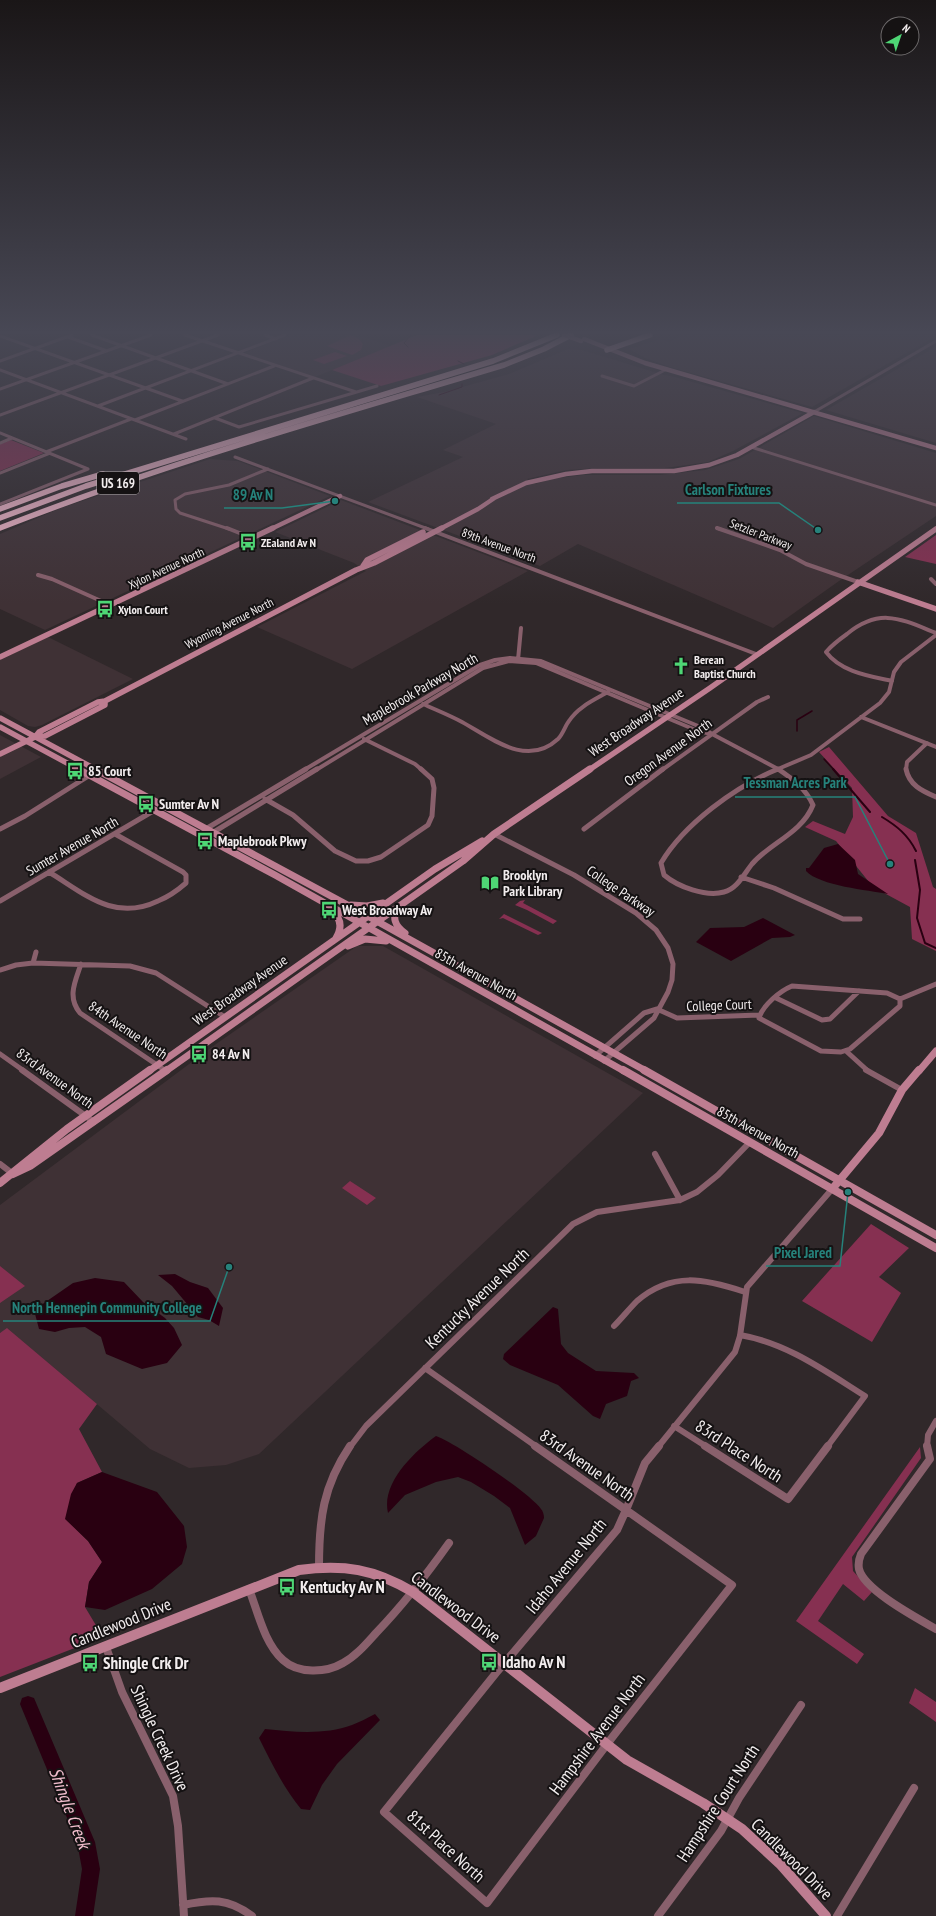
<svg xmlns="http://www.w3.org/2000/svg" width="936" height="1916" font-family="'PT Sans Narrow',sans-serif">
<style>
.built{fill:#3f3135}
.green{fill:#863051}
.water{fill:#290011}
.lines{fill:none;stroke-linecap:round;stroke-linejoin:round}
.stream-far2{stroke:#290011;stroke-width:1}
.stream-far1{stroke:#290011;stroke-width:1.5}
.stream{stroke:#290011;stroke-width:2}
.river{fill:#290011;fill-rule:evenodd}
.street-far4{stroke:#89606c;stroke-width:3}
.street-far3{stroke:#89606c;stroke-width:4}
.street-far2{stroke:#89606c;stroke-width:5}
.street-far1{stroke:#89606c;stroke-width:6}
.street{stroke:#89606c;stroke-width:8}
.secondary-far4{stroke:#be7d91;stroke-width:4.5}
.secondary-far3{stroke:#be7d91;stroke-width:5.5}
.secondary-far2{stroke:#be7d91;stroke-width:7}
.secondary-far1{stroke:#be7d91;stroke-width:8}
.secondary{stroke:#be7d91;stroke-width:10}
.highway{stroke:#f4b7c9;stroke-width:5.5}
.secondary-bridge{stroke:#be7d91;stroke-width:4.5}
.labels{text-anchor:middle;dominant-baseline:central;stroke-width:4;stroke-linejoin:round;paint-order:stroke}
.far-street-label{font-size:12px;fill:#f2edee;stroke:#151213}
.far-poi-label{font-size:12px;font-weight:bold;fill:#f2edee;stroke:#151213;text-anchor:start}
.shield{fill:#151213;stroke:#b0abac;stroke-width:1}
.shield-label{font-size:13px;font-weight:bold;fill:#f2edee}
.street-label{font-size:14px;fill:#f2edee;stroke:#151213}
.poi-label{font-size:14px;font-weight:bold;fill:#f2edee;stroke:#151213;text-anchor:start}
.near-street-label{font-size:17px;fill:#f2edee;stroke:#151213}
.near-poi-label{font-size:17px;font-weight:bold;fill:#f2edee;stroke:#151213;text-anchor:start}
.near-water-label{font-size:18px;font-style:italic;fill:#f0bdcc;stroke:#151213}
.leader{fill:none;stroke:#26827b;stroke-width:1.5}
.callout-dot{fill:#26827b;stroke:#151213;stroke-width:1.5}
.callout-label{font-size:15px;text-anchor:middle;font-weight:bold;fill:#26827b;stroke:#151213;stroke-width:4;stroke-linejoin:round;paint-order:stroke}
</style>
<rect width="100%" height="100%" fill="#30282a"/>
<path class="built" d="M 290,335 L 356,335 L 391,346 L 315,377 L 244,353 Z
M 683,335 L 936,335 L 936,336 L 812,407 L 670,367 L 645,358 L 629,349 L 661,339 L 669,342 Z
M 936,346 L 936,443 L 826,410 L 927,352 Z
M 568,349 L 582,350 L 664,375 L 671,376 L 803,413 L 733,451 L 708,462 L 665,468 L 598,468 L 567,470 L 527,479 L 535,484 L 551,479 L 583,475 L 660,475 L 705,470 L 739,459 L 814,416 L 936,453 L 936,516 L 839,581 L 773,628 L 578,544 L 540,566 L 368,502 L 463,457 L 443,450 L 496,424 L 417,397 L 444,392 L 509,374 Z
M 210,459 L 238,461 L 330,496 L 45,630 L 0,609 L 0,534 L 61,508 Z
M 341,500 L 528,571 L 352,669 L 257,627 L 366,571 L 354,563 L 275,532 Z
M 48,637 L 133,679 L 42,725 L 35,727 L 28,726 L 0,710 L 0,660 Z
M 0,735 L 41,757 L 0,779 Z
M 357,946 L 383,946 L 643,1093 L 259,1454 L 226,1465 L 189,1468 L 150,1449 L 8,1329 L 0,1333 L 0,1205 L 216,1044 Z"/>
<path class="green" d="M 351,335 L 359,339 L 363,344 L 361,350 L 352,355 L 327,346 Z
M 417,335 L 534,335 L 536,336 L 492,355 L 381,386 L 332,370 Z
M 335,352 L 347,356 L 324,364 L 313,360 Z
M 11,440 L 44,453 L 0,471 L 0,444 Z
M 936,535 L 936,564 L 905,557 Z
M 829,747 L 888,816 L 916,833 L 933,887 L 936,889 L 936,951 L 912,939 L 910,907 L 873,887 L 836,841 L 805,827 L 813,821 L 845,834 L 853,817 L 852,788 L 819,752 Z
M 525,900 L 523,903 L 557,921 L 553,924 L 527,910 L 515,905 L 520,901 Z
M 504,914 L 542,933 L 538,935 L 503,918 L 499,919 Z
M 350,1181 L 376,1198 L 367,1205 L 342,1188 Z
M 871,1224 L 909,1248 L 879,1277 L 901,1293 L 872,1342 L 802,1301 Z
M 0,1266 L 25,1286 L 0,1303 Z
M 7,1328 L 97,1404 L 79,1429 L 102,1472 L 77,1483 L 66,1519 L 88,1541 L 102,1562 L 89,1582 L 85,1607 L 103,1637 L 0,1677 L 0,1333 Z
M 920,1447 L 921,1458 L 852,1557 L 853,1571 L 872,1592 L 864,1601 L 843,1584 L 818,1621 L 864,1654 L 857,1664 L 796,1621 Z
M 915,1688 L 936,1702 L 936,1722 L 909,1703 Z"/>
<path class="water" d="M 838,844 L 855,860 L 858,874 L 888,894 C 868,890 820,886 806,871 L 806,868 L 809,868 L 824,848 Z
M 763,918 L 795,935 L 790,937 L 772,938 L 731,961 L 696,942 L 710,928 L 744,927 Z
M 175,1274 L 190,1282 L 208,1288 L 223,1308 L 219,1326 L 209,1320 L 198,1317 L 172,1286 L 158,1275 Z
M 95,1278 L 124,1282 L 143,1302 L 165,1318 L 174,1328 L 182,1345 L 167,1363 L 142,1369 L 106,1354 L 101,1337 L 85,1327 L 69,1328 L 55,1332 L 39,1329 L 34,1310 L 73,1283 Z
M 553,1307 L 558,1309 L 561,1344 L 568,1353 L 596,1371 L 634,1373 L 639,1378 L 631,1381 L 627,1396 L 606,1404 L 600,1419 L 593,1416 L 558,1385 L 510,1365 L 503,1359 L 504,1354 Z
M 436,1436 C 454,1442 531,1494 541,1509 C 543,1511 544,1515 544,1518 L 536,1536 L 525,1545 L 510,1508 L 494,1496 L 471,1482 L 458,1477 L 436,1482 L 405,1495 L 388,1513 C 381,1483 414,1452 436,1436 Z
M 102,1472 L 157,1492 L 184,1526 L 187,1547 L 182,1564 L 152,1589 L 105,1610 L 85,1607 L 89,1582 L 102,1562 L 88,1541 L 65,1519 L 71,1494 L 77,1483 Z
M 375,1714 L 380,1720 L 337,1764 L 322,1785 L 310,1810 L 301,1809 C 283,1787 271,1762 259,1738 L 265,1729 C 294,1732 325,1735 352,1725 C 360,1722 367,1718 375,1714 Z"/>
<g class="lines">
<path class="stream-far2" d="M 408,347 L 404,343 L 411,335
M 458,361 L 464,364
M 439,395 L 462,387 L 462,384"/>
<path class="stream-far1" d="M 797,731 L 797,720 L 812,711
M 824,759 L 834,770"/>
<path class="stream" d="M 833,769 L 870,812
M 882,817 C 897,826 908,835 916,851
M 915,860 L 920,890 L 917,918 L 925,943 L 936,948"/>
<path class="river" d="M 28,1696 L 34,1698 L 95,1842 L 100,1869 L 93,1916 L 75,1916 L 82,1869 L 77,1842 L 20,1704 L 22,1698 Z"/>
<path class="street-far4" d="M 92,335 L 228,384
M 185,335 L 356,392
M 265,335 L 276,339
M 0,336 L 182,401
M 68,337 L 107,351
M 0,361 L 72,335
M 0,370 L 186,439
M 602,376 L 634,386 L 667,369
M 0,389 L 151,335
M 98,406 L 285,335
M 814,412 L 936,341
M 0,415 L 218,335
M 215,418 L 239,427 L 377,386
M 135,420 L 274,366
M 0,433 L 88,469
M 174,434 L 313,378
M 0,443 L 12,438
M 751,447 L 936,505
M 46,452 L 131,419
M 235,457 L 428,529
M 0,473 L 50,453
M 0,504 L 88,469
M 717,528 L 719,529
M 229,529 L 180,513 L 176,509 L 175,500 L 185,494 L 229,485 L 268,469"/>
<path class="street-far3" d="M 227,528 L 252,538
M 425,528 L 756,654
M 717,528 L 780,550 L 806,564 L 858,582
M 38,575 L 52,579 L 110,605
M 931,579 L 936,584
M 518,660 L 521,628
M 892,681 C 869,676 841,672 826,652 C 832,645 840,639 847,634 C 880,607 901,619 936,633
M 423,704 C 436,710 449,715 462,722 C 491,738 527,768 558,739 C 563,734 565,726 569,721 C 578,707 594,700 608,692
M 861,717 L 936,747
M 712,734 L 778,769
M 364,739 L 415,764 L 422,770
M 778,769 L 779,770
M 778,769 L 811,755 L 880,703 L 889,692 L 894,672 L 901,662 L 936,635
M 304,770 L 480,665 L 495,660 L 510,658 L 541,661 L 703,728 L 712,734 L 698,731 L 536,663 L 509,661 L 483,668 L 316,770
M 662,770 L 757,702 L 768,697
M 776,770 L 778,769
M 906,770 L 907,762 L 927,743"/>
<path class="street-far2" d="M 778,769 C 793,779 806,789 813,805 C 802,833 770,843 752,864 C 744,874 737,889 724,892 C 706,897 678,887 664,875 L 661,863 C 684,824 736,786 778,769 Z
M 906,769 C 909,785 922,791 936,797
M 265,799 L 293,815 L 335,851 L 356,861 L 368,861 L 381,857 L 428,825 L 432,816 L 434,788 L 432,779 L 421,769
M 0,829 L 25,816 L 98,770
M 584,829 L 663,769
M 204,830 L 306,769
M 494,834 L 574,875 L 636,913 L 656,930 L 668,948 L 673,964 L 672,980 L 668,992 L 654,1018 L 604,1061
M 204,838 L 317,769
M 49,872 C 85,894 114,922 158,901 C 168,897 178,890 186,883 L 186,875 L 183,872 L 115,834
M 741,877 L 774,888 L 843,919 L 860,919
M 0,901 L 155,810
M 33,963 L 36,952
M 81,964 C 75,982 67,997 80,1013 L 166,1071
M 0,970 L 16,965 L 33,963 L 130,966 L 156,973 L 225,1017
M 792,986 L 887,993 L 900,999 L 900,1006 L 850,1049 L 841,1052 L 821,1051 L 759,1018 C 763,1005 780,991 792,986 Z
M 776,998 L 822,1020 L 830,1019 L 859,991
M 900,999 L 936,984
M 657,1009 L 677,1018 L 759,1015
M 846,1051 L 868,1071
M 0,1054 L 24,1071
M 595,1056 L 644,1013 L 657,1009"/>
<path class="street-far1" d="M 22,1070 L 94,1122
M 165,1070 L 166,1071
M 866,1070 L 902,1090
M 655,1154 L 680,1200
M 0,1164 L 13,1174
M 614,1326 C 622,1318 629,1309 637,1301 C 672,1271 705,1279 745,1292
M 740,1335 C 787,1343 825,1371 865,1396 L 827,1447
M 425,1368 L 537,1447
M 674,1426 L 707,1447
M 350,1447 L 366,1426 L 573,1224 L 597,1212 L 680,1200 L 697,1192 L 718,1175 L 750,1142
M 658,1447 L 735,1352 L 740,1336 L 747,1287 L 833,1188
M 927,1447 L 928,1435 L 936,1421"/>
<path class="street" d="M 535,1446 L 626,1510
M 705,1446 L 788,1499 L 828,1446
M 927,1446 L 930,1459 L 861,1554 C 859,1559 858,1564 859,1569 C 864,1590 917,1618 936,1629
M 626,1510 L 732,1585 L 614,1735 L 487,1903 L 384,1812 L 496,1673 L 617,1530 Z
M 626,1510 L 645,1463 L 659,1446
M 319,1567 C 319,1519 323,1486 350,1446
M 249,1589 C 258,1612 264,1643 283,1660 C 298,1674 326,1673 343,1663 C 356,1656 366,1644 376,1633 C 403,1605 427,1574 449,1543
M 106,1647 L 122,1692 L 173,1796 L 178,1826 L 184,1916
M 183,1905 C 211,1899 228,1898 252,1916
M 658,1916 L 721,1831 L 739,1798 L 801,1705
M 837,1916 L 914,1788"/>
<path class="secondary-far4" d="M 584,339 L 645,363 L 936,448
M 492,499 L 526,483 L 566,474 L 592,471 L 674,471 L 709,465 L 737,455 L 814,412
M 271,529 L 340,496
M 440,529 L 478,509 L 496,497"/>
<path class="secondary-far3" d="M 363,566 L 367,560 L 423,532
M 858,582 L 936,609
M 0,657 L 273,528
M 0,718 L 97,770
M 0,727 L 80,770
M 35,737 L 39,732 L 98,702 L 105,701 L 356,570 L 374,563 L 442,528
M 0,754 L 35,737 L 45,736 L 105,705 L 105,701
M 589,770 L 710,688 L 936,529"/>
<path class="secondary-far2" d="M 78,769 L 275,875 L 624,1071
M 95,769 L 355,909 L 646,1071
M 351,905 L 367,906 L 383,903
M 399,907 C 391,917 395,926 405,933
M 332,911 C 342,919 342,928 336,938
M 348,946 L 365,939 L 386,941
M 149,1071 L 435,869 L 482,841
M 166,1071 L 463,861 L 494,834 L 590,769
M 919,1071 L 936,1051"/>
<path class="secondary-far1" d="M 623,1070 L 936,1248
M 644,1070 L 936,1235
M 13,1174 L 30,1166 L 167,1070
M 0,1183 L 67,1129 L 150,1070
M 833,1188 L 879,1133 L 902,1090 L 919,1070"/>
<path class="secondary" d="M 0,1688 L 299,1570 C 344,1564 374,1569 413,1592 L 627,1760 L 703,1803 L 742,1829 L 780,1864 L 826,1916"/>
<path class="highway" d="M 607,350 L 650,335
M 0,509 L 62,486 L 103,474
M 0,518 L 86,486 L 493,361 L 557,335
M 0,528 C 165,463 335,416 504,365 L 544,349 L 571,335"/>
<path class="secondary-bridge" d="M 564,335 L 581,341"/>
</g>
<linearGradient id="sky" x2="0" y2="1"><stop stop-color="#1a1617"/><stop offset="0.55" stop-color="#484855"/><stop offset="1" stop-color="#484855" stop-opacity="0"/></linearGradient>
<rect width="936" height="604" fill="url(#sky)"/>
<defs>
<g id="bus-bare" transform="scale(1.38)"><path d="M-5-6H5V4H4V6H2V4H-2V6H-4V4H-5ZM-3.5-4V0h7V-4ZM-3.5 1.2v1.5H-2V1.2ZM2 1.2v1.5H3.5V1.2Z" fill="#4ed675" stroke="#151213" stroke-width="2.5" paint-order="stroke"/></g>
<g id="church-bare" transform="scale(1.38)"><path d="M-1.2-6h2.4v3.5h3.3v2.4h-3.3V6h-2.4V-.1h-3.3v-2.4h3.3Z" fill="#4ed675" stroke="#151213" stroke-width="2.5" paint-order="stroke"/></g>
<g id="library-bare" transform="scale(1.38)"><path d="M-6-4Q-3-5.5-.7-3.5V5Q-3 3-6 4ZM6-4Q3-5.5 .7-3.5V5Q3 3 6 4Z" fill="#4ed675" stroke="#151213" stroke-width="2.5" paint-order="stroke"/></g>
</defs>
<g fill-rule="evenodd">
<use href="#bus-bare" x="248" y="542"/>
<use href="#bus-bare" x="105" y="609"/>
<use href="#church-bare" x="681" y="666"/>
<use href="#bus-bare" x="75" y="771"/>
<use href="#bus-bare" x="146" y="804"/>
<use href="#bus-bare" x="205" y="841"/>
<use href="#library-bare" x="490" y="883"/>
<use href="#bus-bare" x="329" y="910"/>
<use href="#bus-bare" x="199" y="1054"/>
<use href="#bus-bare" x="287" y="1587"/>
<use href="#bus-bare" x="489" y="1662"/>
<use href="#bus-bare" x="90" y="1663"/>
</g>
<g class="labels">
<g class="far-street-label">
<text transform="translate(761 534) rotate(21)">Setzler Parkway</text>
<text transform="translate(499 545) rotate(20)">89th Avenue North</text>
<text transform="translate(166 568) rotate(-25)">Xylon Avenue North</text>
<text transform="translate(229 623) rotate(-27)">Wyoming Avenue North</text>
</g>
<g class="far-poi-label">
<text x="261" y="542">ZEaland Av N</text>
<text x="118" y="609">Xylon Court</text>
<text x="694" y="659">Berean<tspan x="694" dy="14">Baptist Church</tspan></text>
</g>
<rect class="shield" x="97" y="472" width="42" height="22" rx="3"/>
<g class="shield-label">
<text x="118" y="483">US 169</text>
</g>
<g class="street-label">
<text transform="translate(420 689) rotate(-30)">Maplebrook Parkway North</text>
<text transform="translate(636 722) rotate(-34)">West Broadway Avenue</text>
<text transform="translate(668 752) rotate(-36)">Oregon Avenue North</text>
<text transform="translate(72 846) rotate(-30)">Sumter Avenue North</text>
<text transform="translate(621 891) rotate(34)">College Parkway</text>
<text transform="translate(476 974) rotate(29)">85th Avenue North</text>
<text transform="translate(240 990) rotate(-35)">West Broadway Avenue</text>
<text transform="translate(719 1005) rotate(-2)">College Court</text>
<text transform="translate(128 1030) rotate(34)">84th Avenue North</text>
<text transform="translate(55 1078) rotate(36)">83rd Avenue North</text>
<text transform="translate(758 1132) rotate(29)">85th Avenue North</text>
</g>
<g class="poi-label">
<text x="88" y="771">85 Court</text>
<text x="159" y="804">Sumter Av N</text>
<text x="218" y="841">Maplebrook Pkwy</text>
<text x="503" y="875">Brooklyn<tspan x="503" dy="16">Park Library</tspan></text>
<text x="342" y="910">West Broadway Av</text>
<text x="212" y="1054">84 Av N</text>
</g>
<g class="near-street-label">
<text transform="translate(477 1298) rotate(-44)">Kentucky Avenue North</text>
<text transform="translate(739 1451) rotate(33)">83rd Place North</text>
<text transform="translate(587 1465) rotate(35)">83rd Avenue North</text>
<text transform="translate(566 1566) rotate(-51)">Idaho Avenue North</text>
<text transform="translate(456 1607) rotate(37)">Candlewood Drive</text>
<text transform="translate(121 1623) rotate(-22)">Candlewood Drive</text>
<text transform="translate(597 1734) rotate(-53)">Hampshire Avenue North</text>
<text transform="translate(160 1738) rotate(65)">Shingle Creek Drive</text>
<text transform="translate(718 1803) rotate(-57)">Hampshire Court North</text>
<text transform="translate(446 1846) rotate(42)">81st Place North</text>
<text transform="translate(792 1859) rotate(45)">Candlewood Drive</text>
</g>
<g class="near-poi-label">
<text x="300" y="1587">Kentucky Av N</text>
<text x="502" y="1662">Idaho Av N</text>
<text x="103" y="1663">Shingle Crk Dr</text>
</g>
<g class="near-water-label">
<text transform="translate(70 1808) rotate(69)">Shingle Creek</text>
</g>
</g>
<path class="leader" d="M818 530L779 503H677M335 501L282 508H224M890 864L855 797H735M848 1192L840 1266H766M229 1267L210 1321H3"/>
<g class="callout-dot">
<circle cx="818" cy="530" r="4"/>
<circle cx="335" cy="501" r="4"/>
<circle cx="890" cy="864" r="4"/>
<circle cx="848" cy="1192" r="4"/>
<circle cx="229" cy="1267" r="4"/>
</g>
<g class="callout-label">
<text x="728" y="495">Carlson Fixtures</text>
<text x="253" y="500">89 Av N</text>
<text x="795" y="788">Tessman Acres Park</text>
<text x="803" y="1258">Pixel Jared</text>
<text x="107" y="1313">North Hennepin Community College</text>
</g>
<g transform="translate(900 36) rotate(40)"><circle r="19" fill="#151213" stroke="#6d6a6b"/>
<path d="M0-3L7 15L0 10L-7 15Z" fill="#4ed675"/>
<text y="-6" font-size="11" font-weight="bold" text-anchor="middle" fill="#f2edee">N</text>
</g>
</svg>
